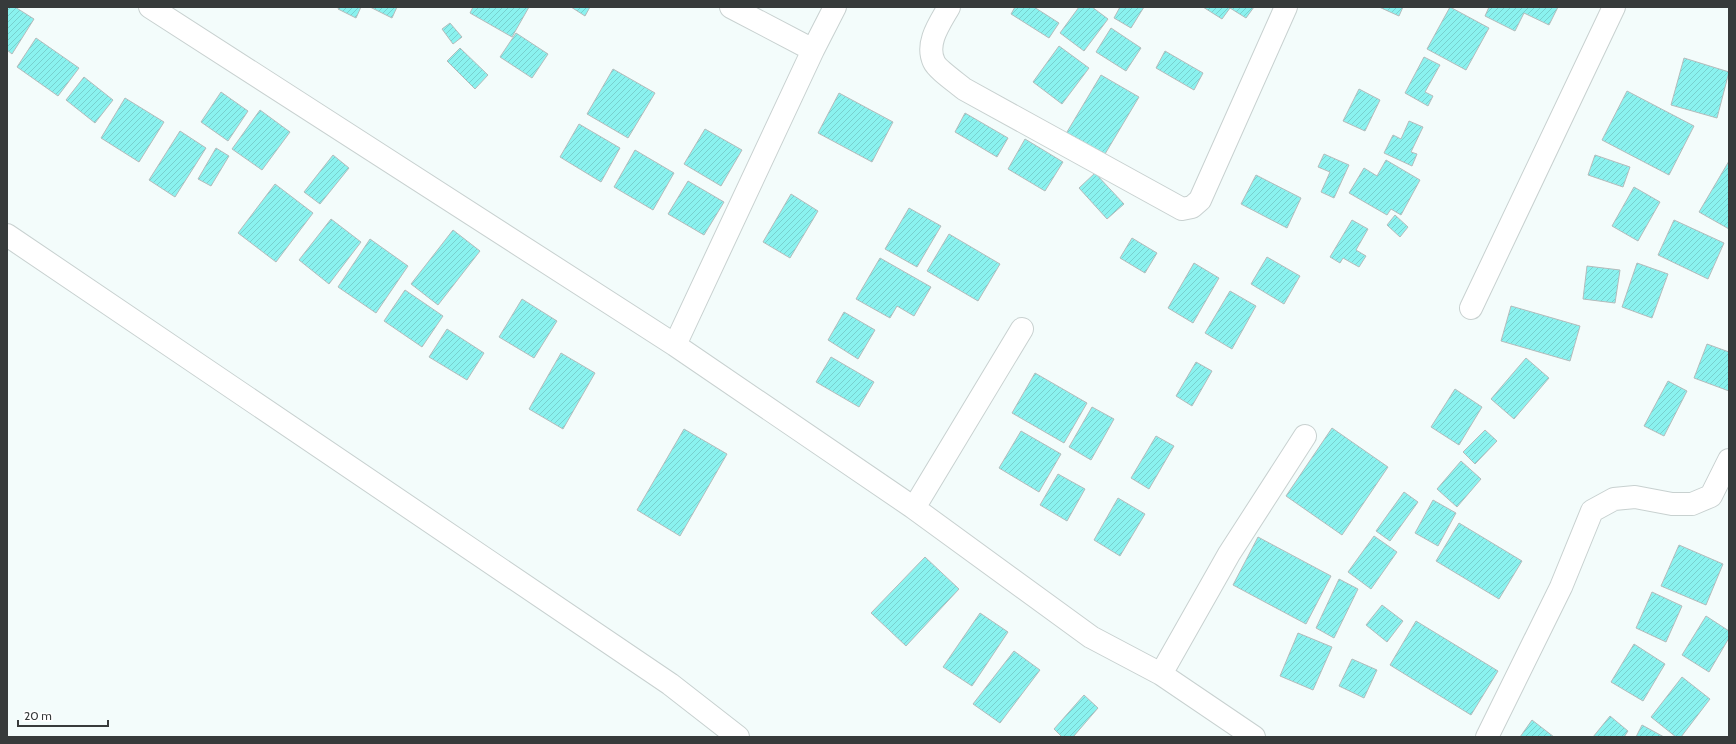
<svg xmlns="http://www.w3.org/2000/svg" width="1736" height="744" font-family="Cabin,sans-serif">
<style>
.building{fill:url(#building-hatch);stroke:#b4bcbc}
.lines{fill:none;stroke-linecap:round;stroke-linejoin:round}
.minor-casing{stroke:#c8d1d0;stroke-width:24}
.minor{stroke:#fff;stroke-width:22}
</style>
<defs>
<pattern id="building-hatch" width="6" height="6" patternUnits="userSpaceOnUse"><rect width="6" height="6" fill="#8af2ef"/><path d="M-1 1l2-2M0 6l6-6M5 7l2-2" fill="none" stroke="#78d0ce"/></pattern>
</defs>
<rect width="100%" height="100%" fill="#f3fcfb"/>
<path class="building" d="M 7,7 L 15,7 L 34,19 L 12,54 L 7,50 Z
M 339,7 L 361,7 L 356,18 L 338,9 Z
M 370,7 L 397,7 L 392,18 Z
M 473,7 L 529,7 L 512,37 L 470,13 Z
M 571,7 L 590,7 L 585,16 Z
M 1015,7 L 1034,7 L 1059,23 L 1049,38 L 1011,14 Z
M 1079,7 L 1092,7 L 1108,19 L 1084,51 L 1060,33 Z
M 1120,7 L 1144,7 L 1131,28 L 1114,18 Z
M 1203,7 L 1254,7 L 1246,18 L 1230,8 L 1222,19 Z
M 1379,7 L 1403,7 L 1399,16 Z
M 1450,7 L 1489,28 L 1466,70 L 1427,49 Z
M 1489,7 L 1558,7 L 1549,25 L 1524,13 L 1515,31 L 1485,16 Z
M 450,23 L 462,37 L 453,44 L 442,29 Z
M 1111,28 L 1141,48 L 1126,71 L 1096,52 Z
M 516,33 L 548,54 L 532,78 L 500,57 Z
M 36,38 L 79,68 L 58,96 L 17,67 Z
M 1059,46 L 1089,68 L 1062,104 L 1033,82 Z
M 460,48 L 488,75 L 475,89 L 447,61 Z
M 1165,51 L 1203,73 L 1194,90 L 1156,68 Z
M 1424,57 L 1440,65 L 1425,92 L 1433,96 L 1428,106 L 1405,93 Z
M 1684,58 L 1729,72 L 1717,118 L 1671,105 Z
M 613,69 L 655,93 L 628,138 L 587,114 Z
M 1101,75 L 1139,97 L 1102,159 L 1064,137 Z
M 84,77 L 113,100 L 95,123 L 66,100 Z
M 1359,89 L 1380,100 L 1365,131 L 1343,121 Z
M 1627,91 L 1694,126 L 1669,175 L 1602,140 Z
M 221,92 L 248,111 L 228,141 L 201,122 Z
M 839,93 L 893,122 L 872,162 L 818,133 Z
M 125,98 L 164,122 L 139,162 L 101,138 Z
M 260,110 L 290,132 L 262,170 L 232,149 Z
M 965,113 L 1008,138 L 997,157 L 955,132 Z
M 1409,121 L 1423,127 L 1411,152 L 1417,154 L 1412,166 L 1384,153 L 1393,135 L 1401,139 Z
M 579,124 L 620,148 L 601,182 L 560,157 Z
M 705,129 L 742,150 L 721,186 L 684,164 Z
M 180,131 L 206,148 L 175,197 L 149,180 Z
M 1025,139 L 1063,162 L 1045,191 L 1008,169 Z
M 216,148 L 229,156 L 211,186 L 198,179 Z
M 635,150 L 674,173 L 653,210 L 614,187 Z
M 1324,154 L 1349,165 L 1334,198 L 1321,192 L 1330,172 L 1318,167 Z
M 333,155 L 349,168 L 320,204 L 304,192 Z
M 1595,155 L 1630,167 L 1623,187 L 1588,175 Z
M 1386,160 L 1420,180 L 1401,215 L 1391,209 L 1387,215 L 1349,193 L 1364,168 L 1377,176 Z
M 1729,161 L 1729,229 L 1699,212 Z
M 1095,173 L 1124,204 L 1107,219 L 1079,188 Z
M 1256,175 L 1301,198 L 1287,228 L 1241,204 Z
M 688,181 L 724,202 L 704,235 L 668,214 Z
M 275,184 L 313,213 L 276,262 L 238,233 Z
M 1634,187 L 1660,202 L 1638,241 L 1612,226 Z
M 791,194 L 818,211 L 790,258 L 763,242 Z
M 909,208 L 941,226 L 917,267 L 885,249 Z
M 1395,215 L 1408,227 L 1400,237 L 1387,225 Z
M 331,219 L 361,242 L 329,284 L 299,260 Z
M 1352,220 L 1368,229 L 1356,250 L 1366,256 L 1359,267 L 1343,258 L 1340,263 L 1330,257 Z
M 1674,220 L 1724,243 L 1708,279 L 1658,255 Z
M 453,230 L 480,251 L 438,305 L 411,284 Z
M 949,234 L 1000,264 L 978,301 L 927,271 Z
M 1132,238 L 1157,253 L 1145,273 L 1120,258 Z
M 370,239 L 408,266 L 376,313 L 338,287 Z
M 1267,257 L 1300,276 L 1284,304 L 1251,284 Z
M 880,258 L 931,287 L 914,316 L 897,306 L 890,318 L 856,299 Z
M 1194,263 L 1219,278 L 1193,323 L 1168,308 Z
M 1637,263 L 1668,274 L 1652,318 L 1622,307 Z
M 1587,266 L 1620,270 L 1615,303 L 1583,299 Z
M 405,290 L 443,316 L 422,347 L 384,321 Z
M 1230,291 L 1256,306 L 1232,349 L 1205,333 Z
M 522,299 L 557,321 L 534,358 L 499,337 Z
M 1511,306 L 1580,326 L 1570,361 L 1501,341 Z
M 844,312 L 875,330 L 858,359 L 828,340 Z
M 447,329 L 484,353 L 467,380 L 429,357 Z
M 1707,344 L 1729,352 L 1729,391 L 1694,378 Z
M 561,353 L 595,373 L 563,429 L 529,409 Z
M 831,357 L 874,382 L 859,407 L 816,382 Z
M 1526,358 L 1549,378 L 1514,419 L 1491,399 Z
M 1196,362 L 1212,371 L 1192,406 L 1176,396 Z
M 1035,373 L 1087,403 L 1064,443 L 1012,413 Z
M 1668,381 L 1687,391 L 1664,436 L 1644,426 Z
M 1455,389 L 1482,407 L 1459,445 L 1431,427 Z
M 1092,407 L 1114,419 L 1091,460 L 1069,447 Z
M 1332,428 L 1388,467 L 1342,535 L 1286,496 Z
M 684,429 L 727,454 L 680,536 L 637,510 Z
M 1485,430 L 1497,441 L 1475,464 L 1463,452 Z
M 1021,431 L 1061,454 L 1039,492 L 999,468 Z
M 1156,436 L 1174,446 L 1149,489 L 1131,478 Z
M 1461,461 L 1481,479 L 1457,507 L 1437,489 Z
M 1058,474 L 1085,489 L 1067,521 L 1040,505 Z
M 1404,492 L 1418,502 L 1390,541 L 1376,531 Z
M 1118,498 L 1145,514 L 1120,556 L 1094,540 Z
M 1433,500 L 1456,513 L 1438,546 L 1415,533 Z
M 1459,523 L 1522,561 L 1499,599 L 1436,561 Z
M 1374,536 L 1397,552 L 1371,589 L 1348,572 Z
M 1258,537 L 1331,576 L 1306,624 L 1233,585 Z
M 1679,545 L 1723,564 L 1706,605 L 1661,586 Z
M 925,557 L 959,589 L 906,646 L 871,613 Z
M 1339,579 L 1358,589 L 1334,638 L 1316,628 Z
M 1652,592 L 1682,606 L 1666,642 L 1636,628 Z
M 1382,605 L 1403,621 L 1387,642 L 1366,625 Z
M 980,613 L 1008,632 L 972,686 L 943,667 Z
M 1706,616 L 1729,631 L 1729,638 L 1709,672 L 1682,655 Z
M 1416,621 L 1498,671 L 1471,715 L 1390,665 Z
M 1298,633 L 1332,647 L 1313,690 L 1280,676 Z
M 1634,644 L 1665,664 L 1643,701 L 1611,682 Z
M 1014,651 L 1040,670 L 1000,723 L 973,704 Z
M 1352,659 L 1377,670 L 1364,698 L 1339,686 Z
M 1682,677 L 1710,699 L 1681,737 L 1676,737 L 1651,717 Z
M 1084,695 L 1098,708 L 1073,737 L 1062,737 L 1054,729 Z
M 1610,716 L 1628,731 L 1624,737 L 1593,737 Z
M 1532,720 L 1554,737 L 1520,737 Z
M 1642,725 L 1664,737 L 1636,737 Z"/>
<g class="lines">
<g class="minor-casing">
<path id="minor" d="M 150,7 L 675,345 L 914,508 L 1091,637 L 1161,674 L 1254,737
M 731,7 L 813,50
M 949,7 C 940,23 925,43 934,62 C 937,69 957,83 964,89 L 1182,209 L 1192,207 L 1200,200 L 1286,7
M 7,235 L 670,684 L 738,737
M 1471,308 L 1614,7
M 675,345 L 813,50 L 835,7
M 914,508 L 1022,329
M 1161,674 L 1229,554 L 1305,436
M 1487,737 L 1561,587 L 1592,511 L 1614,499 L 1635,497 L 1672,504 L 1692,504 L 1711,496 L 1729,460"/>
</g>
<use href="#minor" class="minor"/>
</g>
<rect width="1736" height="744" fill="none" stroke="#373b3b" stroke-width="16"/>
<path d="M18 720v6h90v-6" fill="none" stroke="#373b3b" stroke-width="2"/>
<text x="24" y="720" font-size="12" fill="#373b3b" stroke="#ffffff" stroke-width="3" paint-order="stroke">20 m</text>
</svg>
